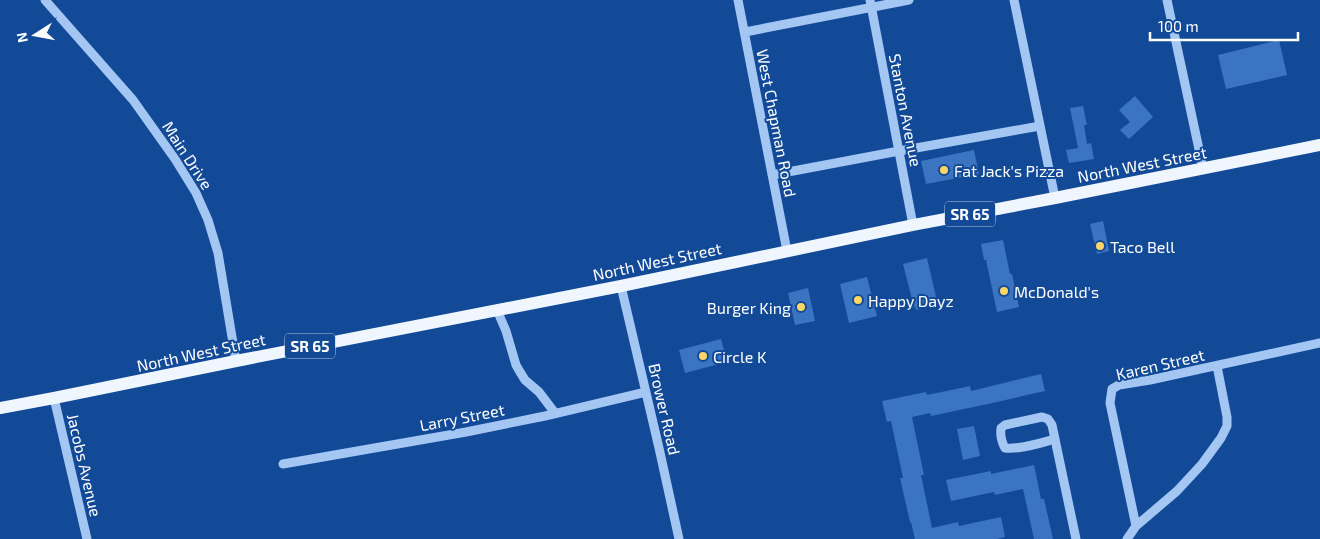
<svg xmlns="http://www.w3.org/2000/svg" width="1320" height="539" font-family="'Exo 2',sans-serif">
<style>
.building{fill:#3b74c0}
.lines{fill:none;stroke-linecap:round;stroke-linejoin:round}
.minor{stroke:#a4c6f3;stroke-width:9}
.major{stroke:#f0f6ff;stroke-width:12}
.poi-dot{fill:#ffd666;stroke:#124a98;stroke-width:2}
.labels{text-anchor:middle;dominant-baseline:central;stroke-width:4;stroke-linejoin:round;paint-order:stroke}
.shield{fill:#124a98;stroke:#b8c9e0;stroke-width:1}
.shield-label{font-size:15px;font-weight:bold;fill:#fff}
.street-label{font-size:16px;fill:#fff;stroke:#124a98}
.poi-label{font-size:16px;fill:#fff;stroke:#124a98;text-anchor:start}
</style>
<rect width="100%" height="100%" fill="#124a98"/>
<path class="building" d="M 1279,40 L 1287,75 L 1226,89 L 1218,55 Z
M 1135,96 L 1153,117 L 1129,139 L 1120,130 L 1130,122 L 1119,110 Z
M 1083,106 L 1087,125 L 1084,125 L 1087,144 L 1091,143 L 1094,159 L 1069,163 L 1066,150 L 1078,148 L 1070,108 Z
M 974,150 L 979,174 L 926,184 L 921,161 Z
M 1103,221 L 1109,251 L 1097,254 L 1090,224 Z
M 1003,240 L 1010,274 L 1012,274 L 1019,307 L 997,312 L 986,260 L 984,260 L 981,244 Z
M 927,258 L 937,301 L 936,301 L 937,305 L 916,310 L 915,306 L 914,307 L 903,264 Z
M 867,277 L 877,316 L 849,323 L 840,284 Z
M 808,288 L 815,321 L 795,325 L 788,293 Z
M 721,339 L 727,362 L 685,373 L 679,350 Z
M 1041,374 L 1045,391 L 988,404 L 931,416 L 930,413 L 912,417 L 924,475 L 921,475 L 932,528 L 958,522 L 959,526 L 1001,517 L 1005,537 L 997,539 L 915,539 L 911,522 L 910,522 L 900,478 L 903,478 L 891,421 L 887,422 L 882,401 L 926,392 L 927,395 L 970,386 L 971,391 Z
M 974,426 L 980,456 L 963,460 L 957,429 Z
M 1034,465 L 1041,499 L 1044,499 L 1053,539 L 1034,539 L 1023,489 L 995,495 L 994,492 L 951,501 L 946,480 L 991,471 L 991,474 Z"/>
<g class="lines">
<path class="minor" d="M 45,0 L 133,100 L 175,159 L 196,193 L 208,220 L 218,253 L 236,361
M 738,0 L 787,251
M 870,0 L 913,225
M 1014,0 L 1055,198
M 1167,0 L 1203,168
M 745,32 L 909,0
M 772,175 L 899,151 L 1040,126
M 621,286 L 659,448 L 679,539
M 497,310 L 506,331 L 516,365 L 520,372 L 525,380 L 539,392 L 555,413
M 54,398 L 87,539
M 1055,439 C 1040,443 1019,450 1005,448 C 1001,441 1000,436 1001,428 L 1005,425 L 1042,417 L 1048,419 L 1052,425 L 1076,539
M 283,464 L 466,432 L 545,416 L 646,392
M 1136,526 L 1110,403 L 1112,389 L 1119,385 L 1150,380 L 1320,343
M 1127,539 L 1136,526 L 1177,491 L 1202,464 L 1221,438 L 1227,426 L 1227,417 L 1217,366"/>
<path class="major" d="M 0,408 L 54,398 L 236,361 L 621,286 L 913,225 L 1055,198 L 1320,145"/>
</g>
<g class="poi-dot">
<circle cx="944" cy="170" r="5"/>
<circle cx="1100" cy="246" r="5"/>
<circle cx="1004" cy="291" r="5"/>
<circle cx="858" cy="300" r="5"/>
<circle cx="801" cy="307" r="5"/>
<circle cx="703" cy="356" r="5"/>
</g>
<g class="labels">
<g class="shield">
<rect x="945" y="201.5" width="50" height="25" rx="4"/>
<rect x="285" y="333.5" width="50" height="25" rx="4"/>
</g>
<g class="shield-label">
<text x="970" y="214">SR 65</text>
<text x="310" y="346">SR 65</text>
</g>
<g class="street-label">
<text transform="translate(906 110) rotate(79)">Stanton Avenue</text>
<text transform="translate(777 123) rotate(79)">West Chapman Road</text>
<text transform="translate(188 155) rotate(57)">Main Drive</text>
<text transform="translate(1142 164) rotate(-11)">North West Street</text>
<text transform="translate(657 261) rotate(-12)">North West Street</text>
<text transform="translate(201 352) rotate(-12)">North West Street</text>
<text transform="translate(1160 364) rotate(-13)">Karen Street</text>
<text transform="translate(665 409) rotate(77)">Brower Road</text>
<text transform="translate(462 417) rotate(-11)">Larry Street</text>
<text transform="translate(85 465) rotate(77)">Jacobs Avenue</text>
</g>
<g class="poi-label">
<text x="954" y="170">Fat Jack's Pizza</text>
<text x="1110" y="246">Taco Bell</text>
<text x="1014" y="291">McDonald's</text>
<text x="868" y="300">Happy Dayz</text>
<text x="791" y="307" text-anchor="end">Burger King</text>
<text x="713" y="356">Circle K</text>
</g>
</g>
<g transform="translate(35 35) rotate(259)" stroke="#124a98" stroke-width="4" paint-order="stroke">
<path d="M0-4L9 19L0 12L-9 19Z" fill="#ffffff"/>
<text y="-8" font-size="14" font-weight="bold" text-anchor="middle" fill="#ffffff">N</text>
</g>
<path d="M1150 32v8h148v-8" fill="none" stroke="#ffffff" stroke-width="2.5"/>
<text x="1158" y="32" font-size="15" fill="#ffffff" stroke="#124a98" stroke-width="4" paint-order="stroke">100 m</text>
</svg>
